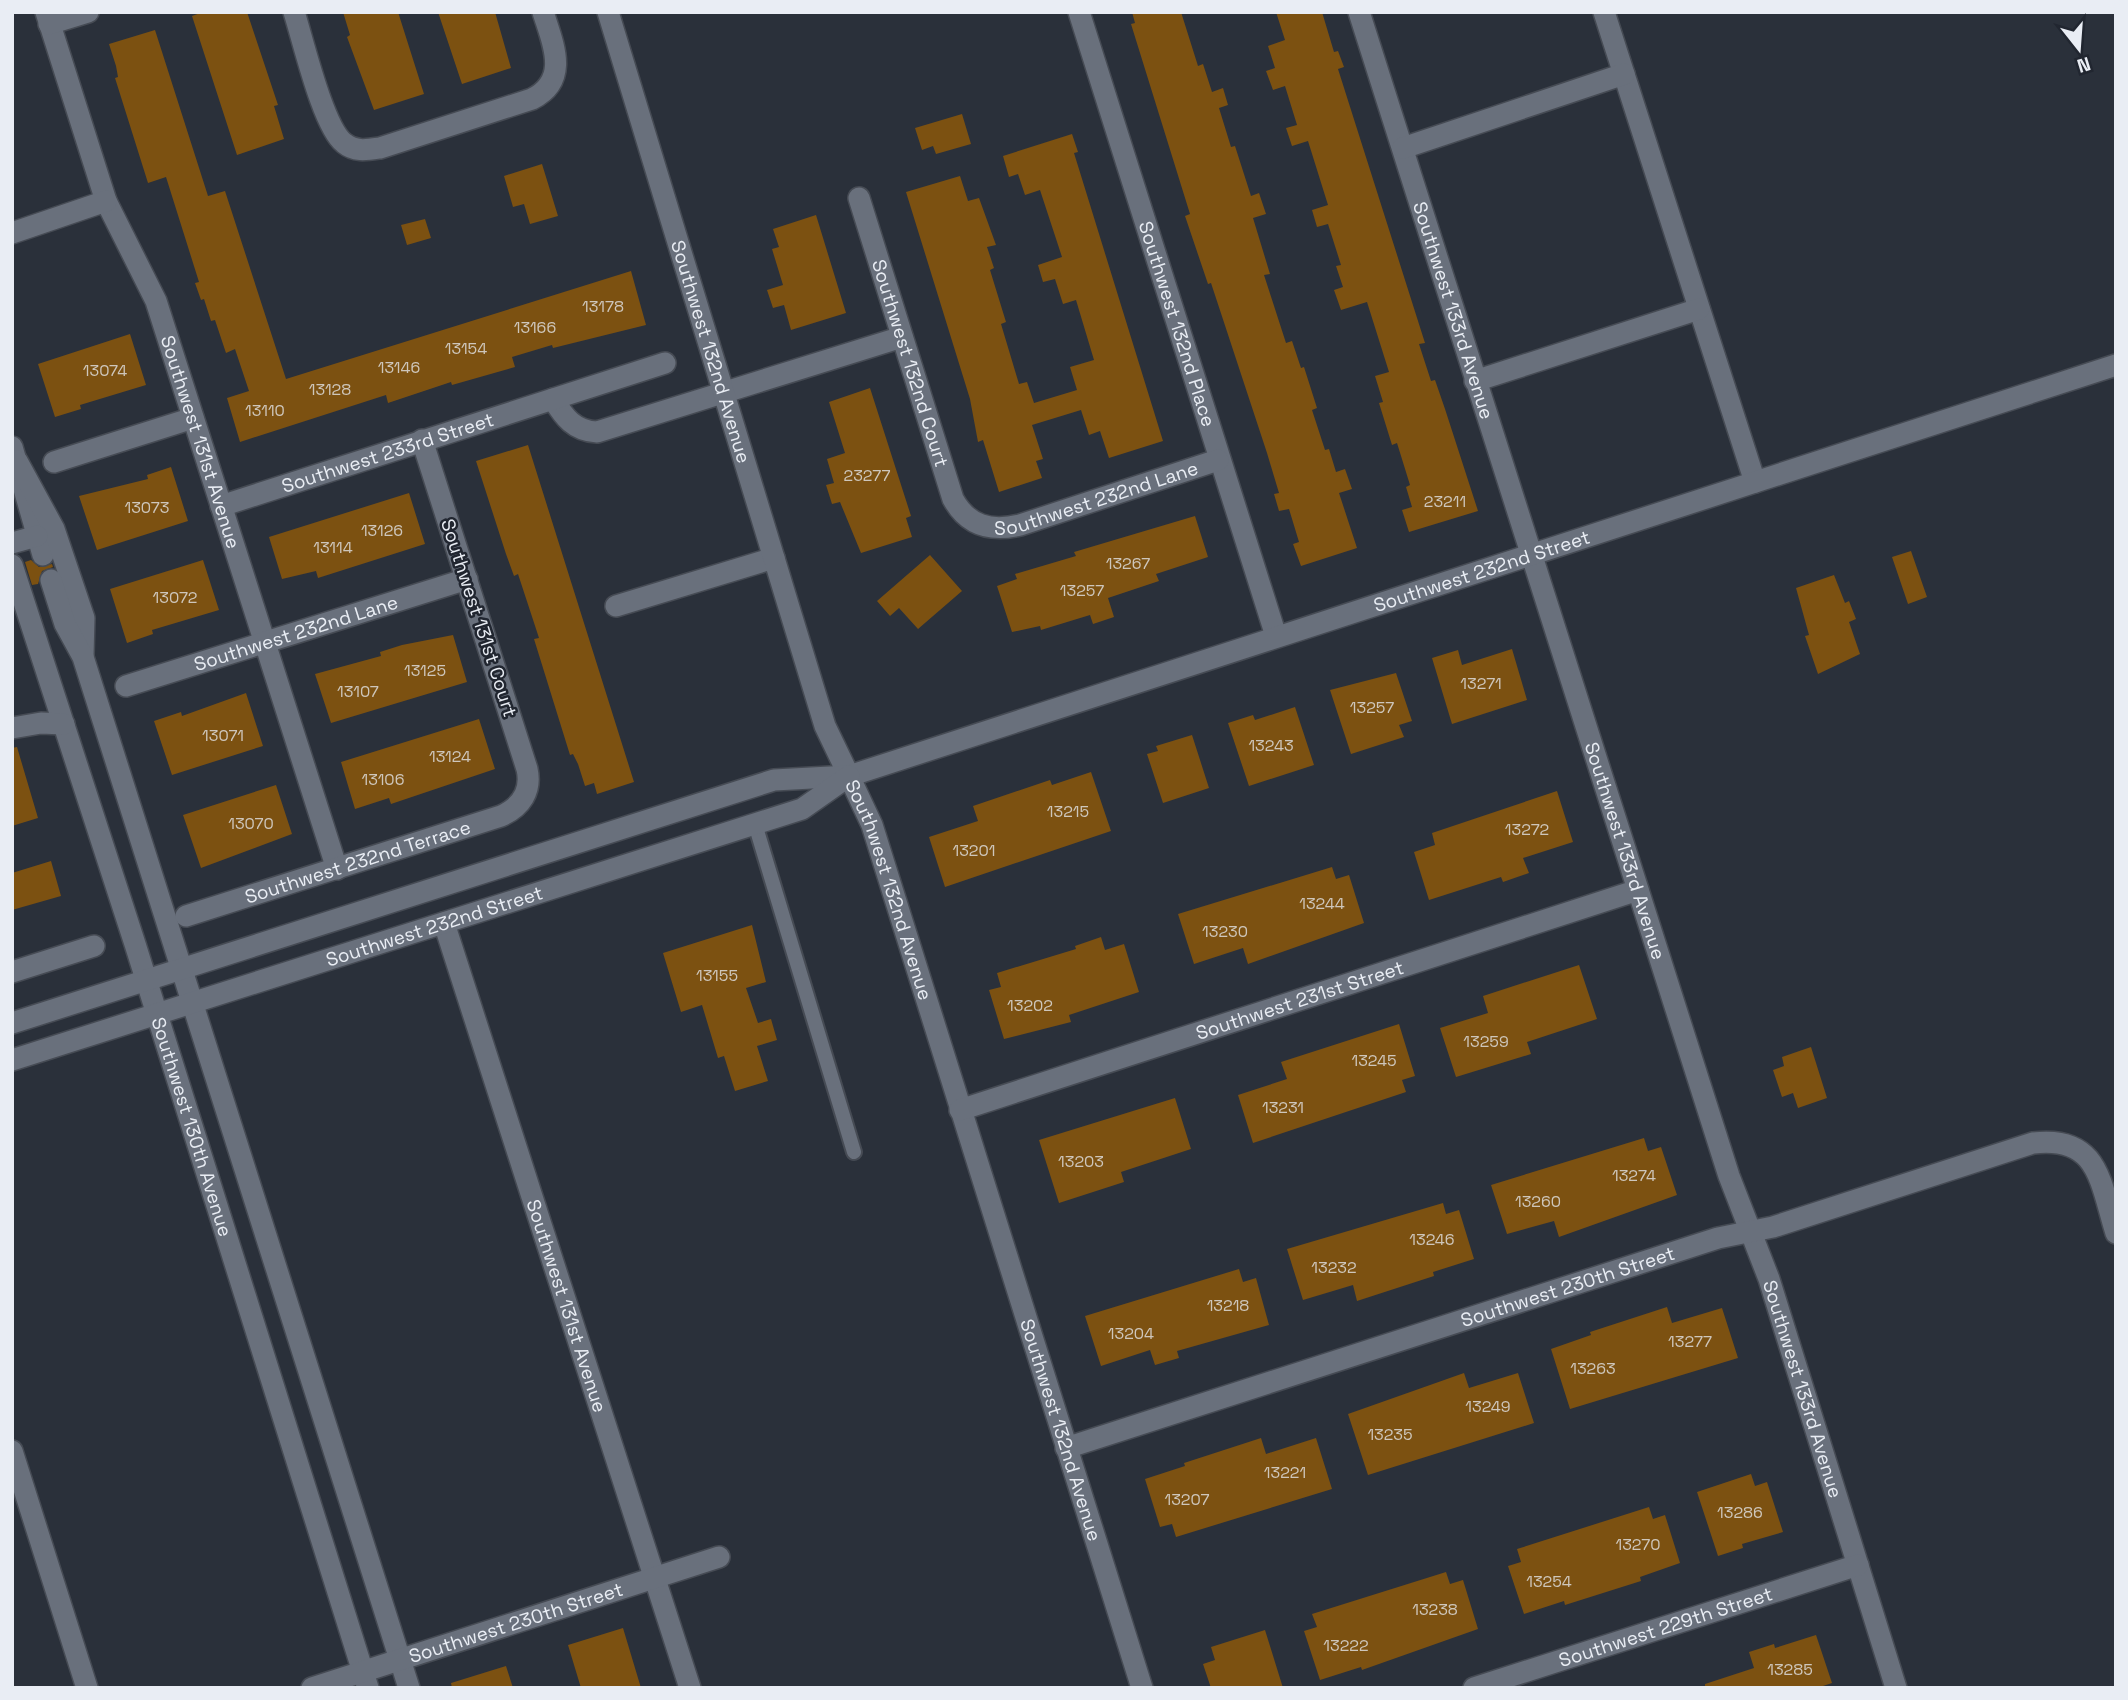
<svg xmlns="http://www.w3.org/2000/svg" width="2128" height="1700" font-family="'Space Grotesk',sans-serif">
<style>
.building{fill:#7c5111}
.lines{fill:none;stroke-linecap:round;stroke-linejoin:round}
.service-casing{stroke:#464b54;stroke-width:18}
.minor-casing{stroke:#464b54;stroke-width:24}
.tertiary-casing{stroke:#464b54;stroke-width:24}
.service{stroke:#69707c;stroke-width:14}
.minor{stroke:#69707c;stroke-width:21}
.tertiary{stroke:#69707c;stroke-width:21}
.labels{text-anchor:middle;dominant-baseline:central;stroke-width:5;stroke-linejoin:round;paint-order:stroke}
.number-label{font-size:16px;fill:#cec6bb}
.street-label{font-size:19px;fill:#e9edf4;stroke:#212630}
</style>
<rect width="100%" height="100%" fill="#2a303a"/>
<path class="building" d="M 203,12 L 247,12 L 278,105 L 274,106 L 284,139 L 237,155 L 192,16 Z
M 343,12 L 398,12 L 424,94 L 374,110 L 347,37 L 350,35 Z
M 438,12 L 495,12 L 511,68 L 462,84 Z
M 1132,12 L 1181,12 L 1198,66 L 1203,64 L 1212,92 L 1223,88 L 1228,105 L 1219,108 L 1231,147 L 1235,146 L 1251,196 L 1259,193 L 1266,214 L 1253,218 L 1270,274 L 1264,275 L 1286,343 L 1292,341 L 1301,368 L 1304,367 L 1317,408 L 1312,410 L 1325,450 L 1329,449 L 1336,472 L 1345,469 L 1352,489 L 1339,493 L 1357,548 L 1301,566 L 1293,544 L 1299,542 L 1289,509 L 1279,511 L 1274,494 L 1279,493 L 1267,453 L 1211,283 L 1208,284 L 1185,216 L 1190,214 L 1131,24 L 1135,23 Z
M 1276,12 L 1322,12 L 1334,52 L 1338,51 L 1344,67 L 1338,69 L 1425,343 L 1419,344 L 1431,381 L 1435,380 L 1445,409 L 1478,511 L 1409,532 L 1402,510 L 1412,507 L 1406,487 L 1410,485 L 1397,443 L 1392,445 L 1379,403 L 1383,402 L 1375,376 L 1389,372 L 1367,302 L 1341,310 L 1334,290 L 1343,287 L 1336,266 L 1341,265 L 1328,224 L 1317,227 L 1312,210 L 1328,205 L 1308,141 L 1292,146 L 1286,128 L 1297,125 L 1285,86 L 1273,90 L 1266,71 L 1275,68 L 1268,46 L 1285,40 Z
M 155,30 L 208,196 L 225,191 L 286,379 L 631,271 L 646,325 L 553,348 L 552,345 L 512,357 L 515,367 L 452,385 L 451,382 L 388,403 L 386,395 L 240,442 L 227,398 L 249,391 L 235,349 L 226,353 L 215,320 L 211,321 L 204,299 L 201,300 L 195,283 L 199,282 L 166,177 L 148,183 L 115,78 L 118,77 L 116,66 L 109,44 Z
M 962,114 L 971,144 L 936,154 L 933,146 L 922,150 L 915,128 Z
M 1072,134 L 1078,152 L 1074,153 L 1163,441 L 1109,458 L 1100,431 L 1089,435 L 1081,410 L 1032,425 L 1043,459 L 1036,461 L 1042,478 L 999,492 L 983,440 L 978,442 L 970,399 L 906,192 L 960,176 L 968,201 L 979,198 L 996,245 L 987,247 L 994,268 L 990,270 L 1006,322 L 1001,324 L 1019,384 L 1027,382 L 1034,403 L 1077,390 L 1070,367 L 1094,360 L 1076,300 L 1063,304 L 1055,279 L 1043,282 L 1038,265 L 1062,257 L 1040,190 L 1025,195 L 1018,174 L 1009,177 L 1003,156 Z
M 542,164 L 558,216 L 530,224 L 524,204 L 513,207 L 504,176 Z
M 816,215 L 846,313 L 791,330 L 784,305 L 773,308 L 767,290 L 783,285 L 772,249 L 779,247 L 773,229 Z
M 425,219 L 431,238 L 407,245 L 401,225 Z
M 130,334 L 146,385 L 80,405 L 81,409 L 55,417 L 38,364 Z
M 870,388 L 911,516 L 906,518 L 912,537 L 861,553 L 840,502 L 832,504 L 826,485 L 834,483 L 827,459 L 845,453 L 829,402 Z
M 528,445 L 634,782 L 597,794 L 594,783 L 585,786 L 578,764 L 573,754 L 570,755 L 534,639 L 539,638 L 518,574 L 514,576 L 506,554 L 476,461 Z
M 171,467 L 188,521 L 97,550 L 79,496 L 148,479 L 147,475 Z
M 409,493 L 425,544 L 318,578 L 316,571 L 282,579 L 269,537 Z
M 1195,516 L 1208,557 L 1156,574 L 1159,581 L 1108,598 L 1114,617 L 1093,624 L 1090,615 L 1041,630 L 1040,626 L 1012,632 L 997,586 L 1017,579 L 1015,574 L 1076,556 L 1074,552 Z
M 1911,551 L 1927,597 L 1908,604 L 1892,557 Z
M 930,555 L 962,591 L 918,629 L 899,608 L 890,616 L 877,601 Z
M 31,560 L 39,567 L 52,564 L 53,567 L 42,571 L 38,584 L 32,585 L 25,562 Z
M 203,560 L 219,610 L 152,630 L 153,634 L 127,643 L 110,589 Z
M 1834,575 L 1845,603 L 1849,601 L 1856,619 L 1849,622 L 1860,654 L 1818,674 L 1805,636 L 1809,635 L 1796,588 Z
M 453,635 L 467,682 L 331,723 L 315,674 L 381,656 L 380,652 L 402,645 Z
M 1512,649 L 1527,700 L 1452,724 L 1432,658 L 1458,650 L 1462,665 Z
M 1396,673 L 1412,721 L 1399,725 L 1404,737 L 1351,754 L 1330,690 Z
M 246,693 L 263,746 L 172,775 L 154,721 L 181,712 L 182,716 Z
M 1295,707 L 1314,765 L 1249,786 L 1228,723 L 1253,715 L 1255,720 Z
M 479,719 L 495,769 L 391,804 L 389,798 L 355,809 L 341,762 Z
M 1192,735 L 1209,788 L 1163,803 L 1147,754 L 1158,751 L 1156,746 Z
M 17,747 L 38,818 L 12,826 L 12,748 Z
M 1091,772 L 1111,831 L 945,887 L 929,837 L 978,821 L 973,806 L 1050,780 L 1052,785 Z
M 276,785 L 292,834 L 201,868 L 183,815 Z
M 1557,791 L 1573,842 L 1523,858 L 1529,873 L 1503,882 L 1501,877 L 1429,900 L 1414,852 L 1435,845 L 1432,833 Z
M 51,861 L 61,896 L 12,910 L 12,873 Z
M 1332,867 L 1336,879 L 1349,875 L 1364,923 L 1248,964 L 1243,948 L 1194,964 L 1178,914 Z
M 752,925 L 766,982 L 746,988 L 758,1023 L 771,1019 L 777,1040 L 757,1046 L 768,1081 L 735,1091 L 724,1056 L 718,1058 L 702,1005 L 681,1012 L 663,953 Z
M 1101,937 L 1105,950 L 1124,944 L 1139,992 L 1069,1015 L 1071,1022 L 1004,1039 L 989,990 L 1001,987 L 997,973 L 1076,949 L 1075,946 Z
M 1579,965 L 1597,1019 L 1527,1042 L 1531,1054 L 1456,1077 L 1440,1028 L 1488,1013 L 1483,996 Z
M 1399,1024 L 1415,1076 L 1402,1080 L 1406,1092 L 1253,1143 L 1238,1095 L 1287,1079 L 1281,1062 Z
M 1811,1047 L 1827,1098 L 1798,1108 L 1793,1093 L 1782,1097 L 1773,1070 L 1784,1066 L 1782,1057 Z
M 1175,1098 L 1191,1149 L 1121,1172 L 1124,1182 L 1059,1203 L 1039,1140 Z
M 1644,1138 L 1648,1151 L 1661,1147 L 1677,1195 L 1559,1237 L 1554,1221 L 1507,1234 L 1491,1185 Z
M 1443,1203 L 1446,1214 L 1459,1210 L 1474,1259 L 1433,1272 L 1434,1276 L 1357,1301 L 1353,1285 L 1303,1300 L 1287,1249 Z
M 1239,1269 L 1243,1282 L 1256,1278 L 1269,1325 L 1177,1351 L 1179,1358 L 1155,1365 L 1150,1350 L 1101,1366 L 1085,1316 Z
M 1667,1307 L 1672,1323 L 1722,1308 L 1738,1358 L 1570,1409 L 1551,1349 L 1591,1335 L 1590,1332 Z
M 1464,1373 L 1469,1388 L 1518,1373 L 1534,1423 L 1368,1475 L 1348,1414 Z
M 1261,1438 L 1266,1454 L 1316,1438 L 1332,1489 L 1176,1537 L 1172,1524 L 1160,1527 L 1145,1479 L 1185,1466 L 1184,1463 Z
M 1751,1474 L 1755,1486 L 1767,1482 L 1783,1532 L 1742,1544 L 1743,1548 L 1718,1556 L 1697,1492 Z
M 1649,1507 L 1653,1519 L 1665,1515 L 1680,1563 L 1640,1577 L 1641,1581 L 1565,1605 L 1564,1601 L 1524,1614 L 1508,1566 L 1521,1562 L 1517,1549 Z
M 1446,1572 L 1450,1584 L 1463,1580 L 1478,1629 L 1362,1670 L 1361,1667 L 1320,1680 L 1304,1631 L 1317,1627 L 1312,1614 Z
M 623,1628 L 641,1688 L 581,1688 L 568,1645 Z
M 1265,1630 L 1283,1688 L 1211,1688 L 1203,1664 L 1215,1660 L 1211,1647 Z
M 1816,1635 L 1832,1683 L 1817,1688 L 1705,1688 L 1705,1684 L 1754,1668 L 1749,1652 L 1774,1644 L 1775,1648 Z
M 506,1666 L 513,1688 L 452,1688 L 451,1683 Z"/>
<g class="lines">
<g class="service-casing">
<path id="service" d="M 755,824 L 854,1152"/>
</g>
<g class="minor-casing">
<g id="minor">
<path id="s1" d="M 46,12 L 106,201 L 156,301 L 337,869"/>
<path d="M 294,12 C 303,40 323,127 344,143 C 355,152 366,150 380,148 L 532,99 C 570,80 553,44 543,12"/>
<path id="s2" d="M 1079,12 L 1276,636"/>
<path id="s3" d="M 1359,12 L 1729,1176 L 1769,1279 L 1896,1688"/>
<path d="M 1604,12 L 1755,482"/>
<path d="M 49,24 L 88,12"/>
<path d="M 1403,148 L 1624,74"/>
<path id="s4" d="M 859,198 L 953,499 C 968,526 990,532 1020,525 L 1218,460"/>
<path d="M 12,233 L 106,201"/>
<path d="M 1475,381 L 1699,309"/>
<path d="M 553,399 C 564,417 574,431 597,432 L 902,337"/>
<path d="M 12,447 L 43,555"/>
<path d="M 17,461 L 54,529 L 84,618 L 83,655"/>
<path d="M 54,462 L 193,418"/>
<path id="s5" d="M 221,506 L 665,363"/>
<path d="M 12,543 L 37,536"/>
<path id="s6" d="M 12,565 L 135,944 L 368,1688"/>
<path d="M 51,580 L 65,624 L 83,657 L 409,1688"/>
<path d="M 616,606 L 774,558"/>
<path id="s7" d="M 126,686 L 467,579"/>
<path d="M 12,728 L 41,723 L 64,724"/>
<path id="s8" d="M 849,776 L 872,825 L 1142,1688"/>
<path id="s9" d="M 186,916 L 501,816 C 521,807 532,791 527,769 L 422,440"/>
<path id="s10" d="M 444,923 L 690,1688"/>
<path d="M 12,972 L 94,946"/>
<path id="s11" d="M 960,1110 L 1638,890"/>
<path id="s12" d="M 1066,1448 L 1718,1238 L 1773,1227 L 2033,1143 C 2099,1135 2100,1182 2116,1233"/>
<path d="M 12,1451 L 87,1688"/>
<path id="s13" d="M 312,1688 L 719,1557"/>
<path id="s14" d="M 1474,1688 L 1858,1565"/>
</g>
</g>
<g class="tertiary-casing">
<g id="tertiary">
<path id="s15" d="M 608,12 L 825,726 L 849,776"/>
<path id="s16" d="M 12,1023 L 774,780 L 849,776 L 2116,365"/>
<path id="s17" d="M 12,1060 L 802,809 L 849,776"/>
</g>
</g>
<use href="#service" class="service"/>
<use href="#minor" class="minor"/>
<use href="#tertiary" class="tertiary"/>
</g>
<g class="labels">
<g class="number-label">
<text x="603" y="306">13178</text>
<text x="535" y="327">13166</text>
<text x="466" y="348">13154</text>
<text x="399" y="367">13146</text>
<text x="105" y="370">13074</text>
<text x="330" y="389">13128</text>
<text x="265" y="410">13110</text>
<text x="867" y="475">23277</text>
<text x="1445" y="501">23211</text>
<text x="147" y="507">13073</text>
<text x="382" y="530">13126</text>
<text x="333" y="547">13114</text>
<text x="1128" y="563">13267</text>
<text x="1082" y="590">13257</text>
<text x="175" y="597">13072</text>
<text x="425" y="670">13125</text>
<text x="1481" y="683">13271</text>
<text x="358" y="691">13107</text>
<text x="1372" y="707">13257</text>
<text x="223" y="735">13071</text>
<text x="1271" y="745">13243</text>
<text x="450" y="756">13124</text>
<text x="383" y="779">13106</text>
<text x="1068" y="811">13215</text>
<text x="251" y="823">13070</text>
<text x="1527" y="829">13272</text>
<text x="974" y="850">13201</text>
<text x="1322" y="903">13244</text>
<text x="1225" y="931">13230</text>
<text x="717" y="975">13155</text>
<text x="1030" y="1005">13202</text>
<text x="1486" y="1041">13259</text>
<text x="1374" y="1060">13245</text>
<text x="1283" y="1107">13231</text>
<text x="1081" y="1161">13203</text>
<text x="1634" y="1175">13274</text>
<text x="1538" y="1201">13260</text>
<text x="1432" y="1239">13246</text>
<text x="1334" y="1267">13232</text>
<text x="1228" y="1305">13218</text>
<text x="1131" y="1333">13204</text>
<text x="1690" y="1341">13277</text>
<text x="1593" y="1368">13263</text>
<text x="1488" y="1406">13249</text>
<text x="1390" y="1434">13235</text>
<text x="1285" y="1472">13221</text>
<text x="1187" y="1499">13207</text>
<text x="1740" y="1512">13286</text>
<text x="1638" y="1544">13270</text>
<text x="1549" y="1581">13254</text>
<text x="1435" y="1609">13238</text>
<text x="1346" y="1645">13222</text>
<text x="1790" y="1669">13285</text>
</g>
<g class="street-label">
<text stroke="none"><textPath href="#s3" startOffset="313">Southwest 133rd Avenue</textPath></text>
<text stroke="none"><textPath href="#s2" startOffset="327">Southwest 132nd Place</textPath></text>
<text stroke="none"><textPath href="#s15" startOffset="355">Southwest 132nd Avenue</textPath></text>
<text stroke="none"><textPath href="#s4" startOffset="173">Southwest 132nd Court</textPath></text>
<text stroke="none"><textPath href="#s1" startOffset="458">Southwest 131st Avenue</textPath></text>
<text stroke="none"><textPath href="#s5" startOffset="175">Southwest 233rd Street</textPath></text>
<text stroke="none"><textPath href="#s4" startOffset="474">Southwest 232nd Lane</textPath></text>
<text stroke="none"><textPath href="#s16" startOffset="1540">Southwest 232nd Street</textPath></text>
<text transform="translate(479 618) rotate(72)">Southwest 131st Court</text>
<text stroke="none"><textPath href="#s7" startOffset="178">Southwest 232nd Lane</textPath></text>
<text stroke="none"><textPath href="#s3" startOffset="880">Southwest 133rd Avenue</textPath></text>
<text stroke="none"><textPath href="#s9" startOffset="180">Southwest 232nd Terrace</textPath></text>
<text stroke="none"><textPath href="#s8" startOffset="121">Southwest 132nd Avenue</textPath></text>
<text stroke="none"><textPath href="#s17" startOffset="443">Southwest 232nd Street</textPath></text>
<text stroke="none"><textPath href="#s11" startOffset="357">Southwest 231st Street</textPath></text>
<text stroke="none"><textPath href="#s6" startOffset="590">Southwest 130th Avenue</textPath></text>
<text stroke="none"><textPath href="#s12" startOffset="527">Southwest 230th Street</textPath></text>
<text stroke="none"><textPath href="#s10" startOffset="402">Southwest 131st Avenue</textPath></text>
<text stroke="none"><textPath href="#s3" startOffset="1447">Southwest 133rd Avenue</textPath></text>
<text stroke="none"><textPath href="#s8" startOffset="688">Southwest 132nd Avenue</textPath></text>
<text stroke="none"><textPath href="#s13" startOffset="214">Southwest 230th Street</textPath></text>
<text stroke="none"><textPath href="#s14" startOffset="201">Southwest 229th Street</textPath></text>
</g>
</g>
<rect width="2128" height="1700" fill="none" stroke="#e9edf4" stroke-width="28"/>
<g transform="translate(2079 49) rotate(163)" stroke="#212630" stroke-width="5" paint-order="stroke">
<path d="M0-5L12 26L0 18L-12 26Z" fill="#e9edf4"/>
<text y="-10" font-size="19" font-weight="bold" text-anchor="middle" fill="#e9edf4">N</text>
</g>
</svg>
